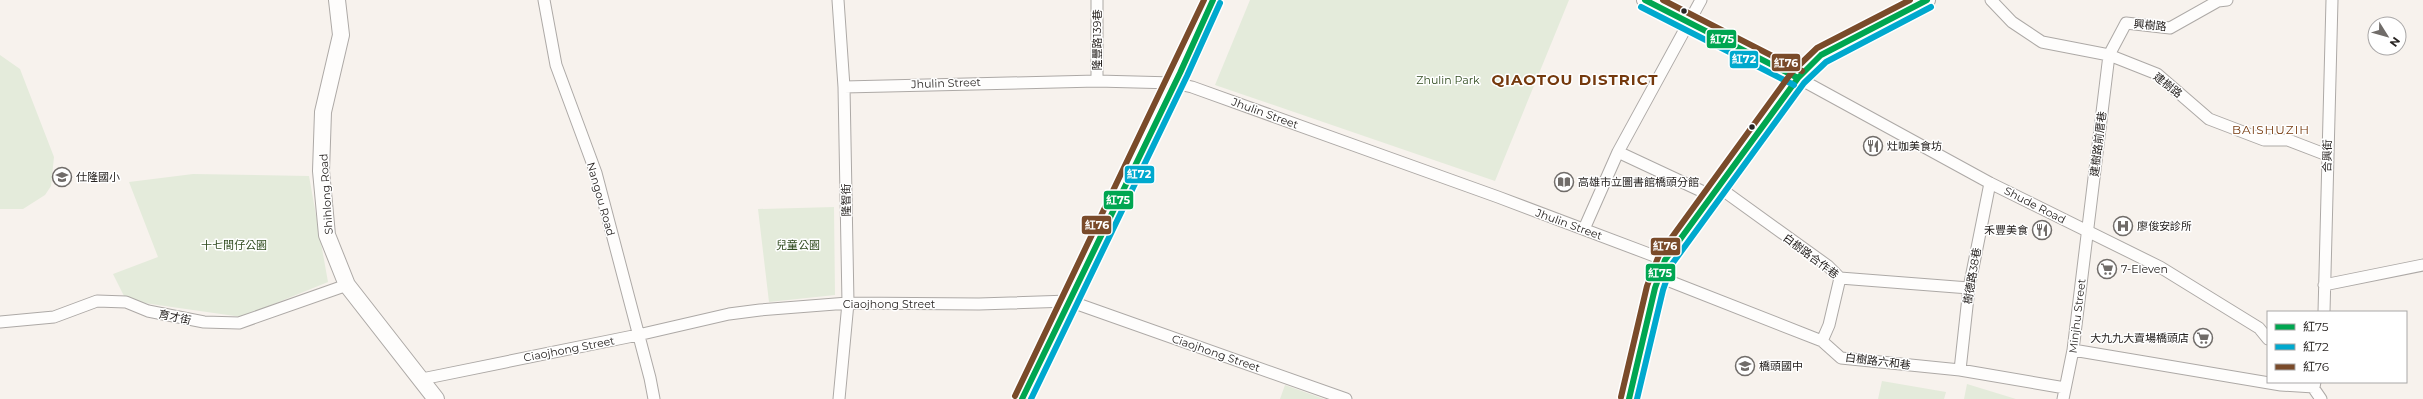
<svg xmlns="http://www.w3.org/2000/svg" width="2423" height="399" font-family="Montserrat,'Noto Sans TC',sans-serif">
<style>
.green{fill:#e4ebdb}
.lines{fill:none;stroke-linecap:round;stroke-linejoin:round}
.street-casing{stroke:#ada9a6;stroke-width:13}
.secondary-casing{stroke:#ada9a6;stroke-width:18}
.street{stroke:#fefdfc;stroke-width:11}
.secondary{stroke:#fefdfc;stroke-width:16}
.bus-1-casing{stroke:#fff;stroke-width:9}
.bus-2-casing{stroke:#fff;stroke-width:9}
.bus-3-casing{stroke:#fff;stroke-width:9}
.bus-1{stroke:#00a651;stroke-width:6}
.bus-2{stroke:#00a9ce;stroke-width:6}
.bus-3{stroke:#7a4b2a;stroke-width:6}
.bus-dot{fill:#282422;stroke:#fff;stroke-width:1.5}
.labels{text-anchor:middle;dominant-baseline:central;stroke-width:3;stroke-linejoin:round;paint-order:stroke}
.street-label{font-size:11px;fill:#282422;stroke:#fff}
.park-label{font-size:11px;fill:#2e4a1d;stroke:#fff}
.poi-label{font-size:11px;fill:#282422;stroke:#fff;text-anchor:start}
.neighbourhood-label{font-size:12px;letter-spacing:1px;fill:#75390d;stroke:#fff}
.district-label{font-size:15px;font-weight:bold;letter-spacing:1px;fill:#75390d;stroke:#fff}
.line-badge{stroke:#fff;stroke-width:1.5}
.badge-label{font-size:11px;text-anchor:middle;font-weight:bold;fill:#fff}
</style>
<rect width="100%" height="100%" fill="#f7f2ed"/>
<path class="green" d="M 1250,0 L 1569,0 L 1495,181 L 1215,85 Z
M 0,55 L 20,69 L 54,157 L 51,186 L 45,195 L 23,209 L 0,209 Z
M 193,174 L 309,176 L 328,282 L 242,317 L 144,303 L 124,296 L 113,274 L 158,257 L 129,182 Z
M 834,207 L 835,295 L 769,302 L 758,209 Z
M 1882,381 L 1946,392 L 1944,399 L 1878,399 Z
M 1967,384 L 2016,399 L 1964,399 Z
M 1285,385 L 1324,399 L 1280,399 Z"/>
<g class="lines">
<g class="street-casing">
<path id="street" d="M 544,0 L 556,65 L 596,173 L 650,378 L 654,399
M 838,0 L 844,87 L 848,303 L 839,399
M 1991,0 L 2012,22 L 2042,42 L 2109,55 L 2157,74 L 2209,119 L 2264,140 L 2288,140 L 2327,155
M 1798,78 L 1990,183 L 2160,267 L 2259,328 L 2268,339
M 1097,81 L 1097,0
M 844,87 L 1097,81 L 1174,83 L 1192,87 L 1498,197 L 1665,260
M 1618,152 L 1710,195
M 1717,186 L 1828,266 L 1840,278 L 1969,288
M 1584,229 L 1618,152 L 1701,0
M 1659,277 L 1822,341 L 1841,358 L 1960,370 L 2065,388
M 2324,285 L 2423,265
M 2324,312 L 2332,0
M 0,322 L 54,317 L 97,301 L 126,302 L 148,311 L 204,322 L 239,323 L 347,285
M 1822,341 L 1829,325 L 1840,278
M 2073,350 L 2281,385 L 2314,387 L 2315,382
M 1960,370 L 1969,288 L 1990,183
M 422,379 L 638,335 L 729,314 L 760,310 L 848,303 L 979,304 L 1069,301 L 1346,399
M 2310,383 L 2321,399
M 1022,399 L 1180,73 L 1213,0
M 2063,399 L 2073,350 L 2109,55 L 2126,23 L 2170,28 L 2218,1 L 2227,0"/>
</g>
<g class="secondary-casing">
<path id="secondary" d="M 337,0 L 341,35 L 323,112 L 321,171 L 327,235 L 347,285 L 436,399
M 1645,0 L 1798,78
M 1629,399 L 1655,288 L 1665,260 L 1798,78 L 1821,55 L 1927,0"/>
</g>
<use href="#street" class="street"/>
<use href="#secondary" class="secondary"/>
<g class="bus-1-casing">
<path id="bus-1" d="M 1645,0 L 1798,78
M 1022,399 L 1180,73 L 1213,0
M 1629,399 L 1655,288 L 1665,260 L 1798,78 L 1821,55 L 1927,0"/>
</g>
<g class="bus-2-casing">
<path id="bus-2" d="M 1641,7 L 1794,85
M 1031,399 L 1187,76 L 1220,3
M 1637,399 L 1663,290 L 1672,264 L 1804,83 L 1826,62 L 1931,7"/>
</g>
<g class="bus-3-casing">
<path id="bus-3" d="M 1663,0 L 1802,71
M 1015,396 L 1204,0
M 1621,397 L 1647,286 L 1659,255 L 1792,72 L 1817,48 L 1910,0"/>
</g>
<use href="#bus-1" class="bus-1"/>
<use href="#bus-2" class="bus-2"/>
<use href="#bus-3" class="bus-3"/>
</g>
<defs>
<g id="restaurant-ring" transform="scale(1)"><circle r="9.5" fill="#fff" stroke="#706c69" stroke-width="1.5"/><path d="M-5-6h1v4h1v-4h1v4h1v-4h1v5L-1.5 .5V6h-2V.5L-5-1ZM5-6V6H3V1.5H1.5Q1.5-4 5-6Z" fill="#706c69"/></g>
<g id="school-ring" transform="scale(1)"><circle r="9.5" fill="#fff" stroke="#706c69" stroke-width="1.5"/><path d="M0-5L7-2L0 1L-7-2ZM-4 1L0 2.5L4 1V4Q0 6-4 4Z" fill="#706c69"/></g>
<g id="library-ring" transform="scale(1)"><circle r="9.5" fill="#fff" stroke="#706c69" stroke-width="1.5"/><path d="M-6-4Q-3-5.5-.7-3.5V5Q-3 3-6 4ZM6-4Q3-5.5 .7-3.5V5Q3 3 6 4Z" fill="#706c69"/></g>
<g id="hospital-ring" transform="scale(1)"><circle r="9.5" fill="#fff" stroke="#706c69" stroke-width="1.5"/><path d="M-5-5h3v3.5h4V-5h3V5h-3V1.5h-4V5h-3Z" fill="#706c69"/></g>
<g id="supermarket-ring" transform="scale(1)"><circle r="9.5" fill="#fff" stroke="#706c69" stroke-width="1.5"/><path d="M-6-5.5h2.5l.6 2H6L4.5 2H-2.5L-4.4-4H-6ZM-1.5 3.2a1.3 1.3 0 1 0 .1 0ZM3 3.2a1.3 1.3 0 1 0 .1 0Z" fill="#706c69"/></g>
</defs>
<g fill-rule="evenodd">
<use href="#restaurant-ring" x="1873" y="146"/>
<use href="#school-ring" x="62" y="177"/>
<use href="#library-ring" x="1564" y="182"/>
<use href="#hospital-ring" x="2123" y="226"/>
<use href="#restaurant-ring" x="2042" y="230"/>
<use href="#supermarket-ring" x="2107" y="269"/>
<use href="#supermarket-ring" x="2203" y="338"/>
<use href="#school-ring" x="1745" y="366"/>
</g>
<g class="bus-dot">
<circle cx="1684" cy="11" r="3.5"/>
<circle cx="1752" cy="127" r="3.5"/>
</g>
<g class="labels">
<g class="street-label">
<text transform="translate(2150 25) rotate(5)">興樹路</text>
<text transform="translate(1097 40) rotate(-90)">隆豐路139巷</text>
<text transform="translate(946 83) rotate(-2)">Jhulin Street</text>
<text transform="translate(2168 85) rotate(38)">建樹路</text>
<text transform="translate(1265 113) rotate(20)">Jhulin Street</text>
<text transform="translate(2098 144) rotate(-83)">建樹路前厝巷</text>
<text transform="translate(2327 156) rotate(-89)">合興街</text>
<text transform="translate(326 194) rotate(-94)">Shihlong Road</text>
<text transform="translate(601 199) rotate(74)">Nangou Road</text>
<text transform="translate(846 200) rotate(-91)">隆智街</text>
<text transform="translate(2035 205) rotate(27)">Shude Road</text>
<text transform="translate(1569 224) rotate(20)">Jhulin Street</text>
<text transform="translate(1811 256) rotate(37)">白樹路合作巷</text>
<text transform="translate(1972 276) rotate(-80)">樹德路38巷</text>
<text x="889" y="304">Ciaojhong Street</text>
<text transform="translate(2077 316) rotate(-83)">Minjhu Street</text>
<text transform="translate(175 317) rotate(12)">育才街</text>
<text transform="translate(569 349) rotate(-11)">Ciaojhong Street</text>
<text transform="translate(1216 353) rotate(19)">Ciaojhong Street</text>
<text transform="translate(1878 361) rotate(7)">白樹路六和巷</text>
</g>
<g class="park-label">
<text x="1448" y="80">Zhulin Park</text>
<text x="234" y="245">十七間仔公園</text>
<text x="798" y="245">兒童公園</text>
</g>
<g class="poi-label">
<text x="1887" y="146">灶咖美食坊</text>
<text x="76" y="177">仕隆國小</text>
<text x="1578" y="182">高雄市立圖書館橋頭分館</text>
<text x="2137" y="226">廖俊安診所</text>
<text x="2028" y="230" text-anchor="end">禾豐美食</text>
<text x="2121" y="269">7-Eleven</text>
<text x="2189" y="338" text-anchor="end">大九九大賣場橋頭店</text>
<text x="1759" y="366">橋頭國中</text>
</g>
<g class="neighbourhood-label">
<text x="2271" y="129">BAISHUZIH</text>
</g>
<g class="district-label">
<text x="1575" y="79">QIAOTOU DISTRICT</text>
</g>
</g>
<g class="line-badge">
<rect x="1706" y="29" width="31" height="20" rx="4" fill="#00a651"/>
<rect x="1729" y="50" width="30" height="19" rx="4" fill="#00a9ce"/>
<rect x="1771" y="53" width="30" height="19" rx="4" fill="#7a4b2a"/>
<rect x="1124" y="165" width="31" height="19" rx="4" fill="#00a9ce"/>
<rect x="1103" y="190" width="31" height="20" rx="4" fill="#00a651"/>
<rect x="1081" y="215" width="31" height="20" rx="4" fill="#7a4b2a"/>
<rect x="1650" y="237" width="31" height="19" rx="4" fill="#7a4b2a"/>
<rect x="1645" y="263" width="31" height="19" rx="4" fill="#00a651"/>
</g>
<g class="badge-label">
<text x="1722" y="43">紅75</text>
<text x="1744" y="63">紅72</text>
<text x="1786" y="67">紅76</text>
<text x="1139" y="178">紅72</text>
<text x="1118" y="204">紅75</text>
<text x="1097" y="229">紅76</text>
<text x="1665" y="250">紅76</text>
<text x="1660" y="277">紅75</text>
</g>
<rect x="2267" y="311" width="140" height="72" fill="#ffffff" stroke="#a9a7a7"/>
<rect x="2275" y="324" width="20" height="6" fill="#00a651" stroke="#a9a7a7"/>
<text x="2303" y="331" font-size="12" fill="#282422">紅75</text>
<rect x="2275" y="344" width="20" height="6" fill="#00a9ce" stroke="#a9a7a7"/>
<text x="2303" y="351" font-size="12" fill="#282422">紅72</text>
<rect x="2275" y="364" width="20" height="6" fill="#7a4b2a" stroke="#a9a7a7"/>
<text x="2303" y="371" font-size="12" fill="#282422">紅76</text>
<g transform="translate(2387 36) rotate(127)"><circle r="19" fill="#ffffff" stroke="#a9a7a7"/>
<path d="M0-3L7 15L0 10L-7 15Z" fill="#706c69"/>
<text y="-6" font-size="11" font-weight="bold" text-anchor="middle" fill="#282422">N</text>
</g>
</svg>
